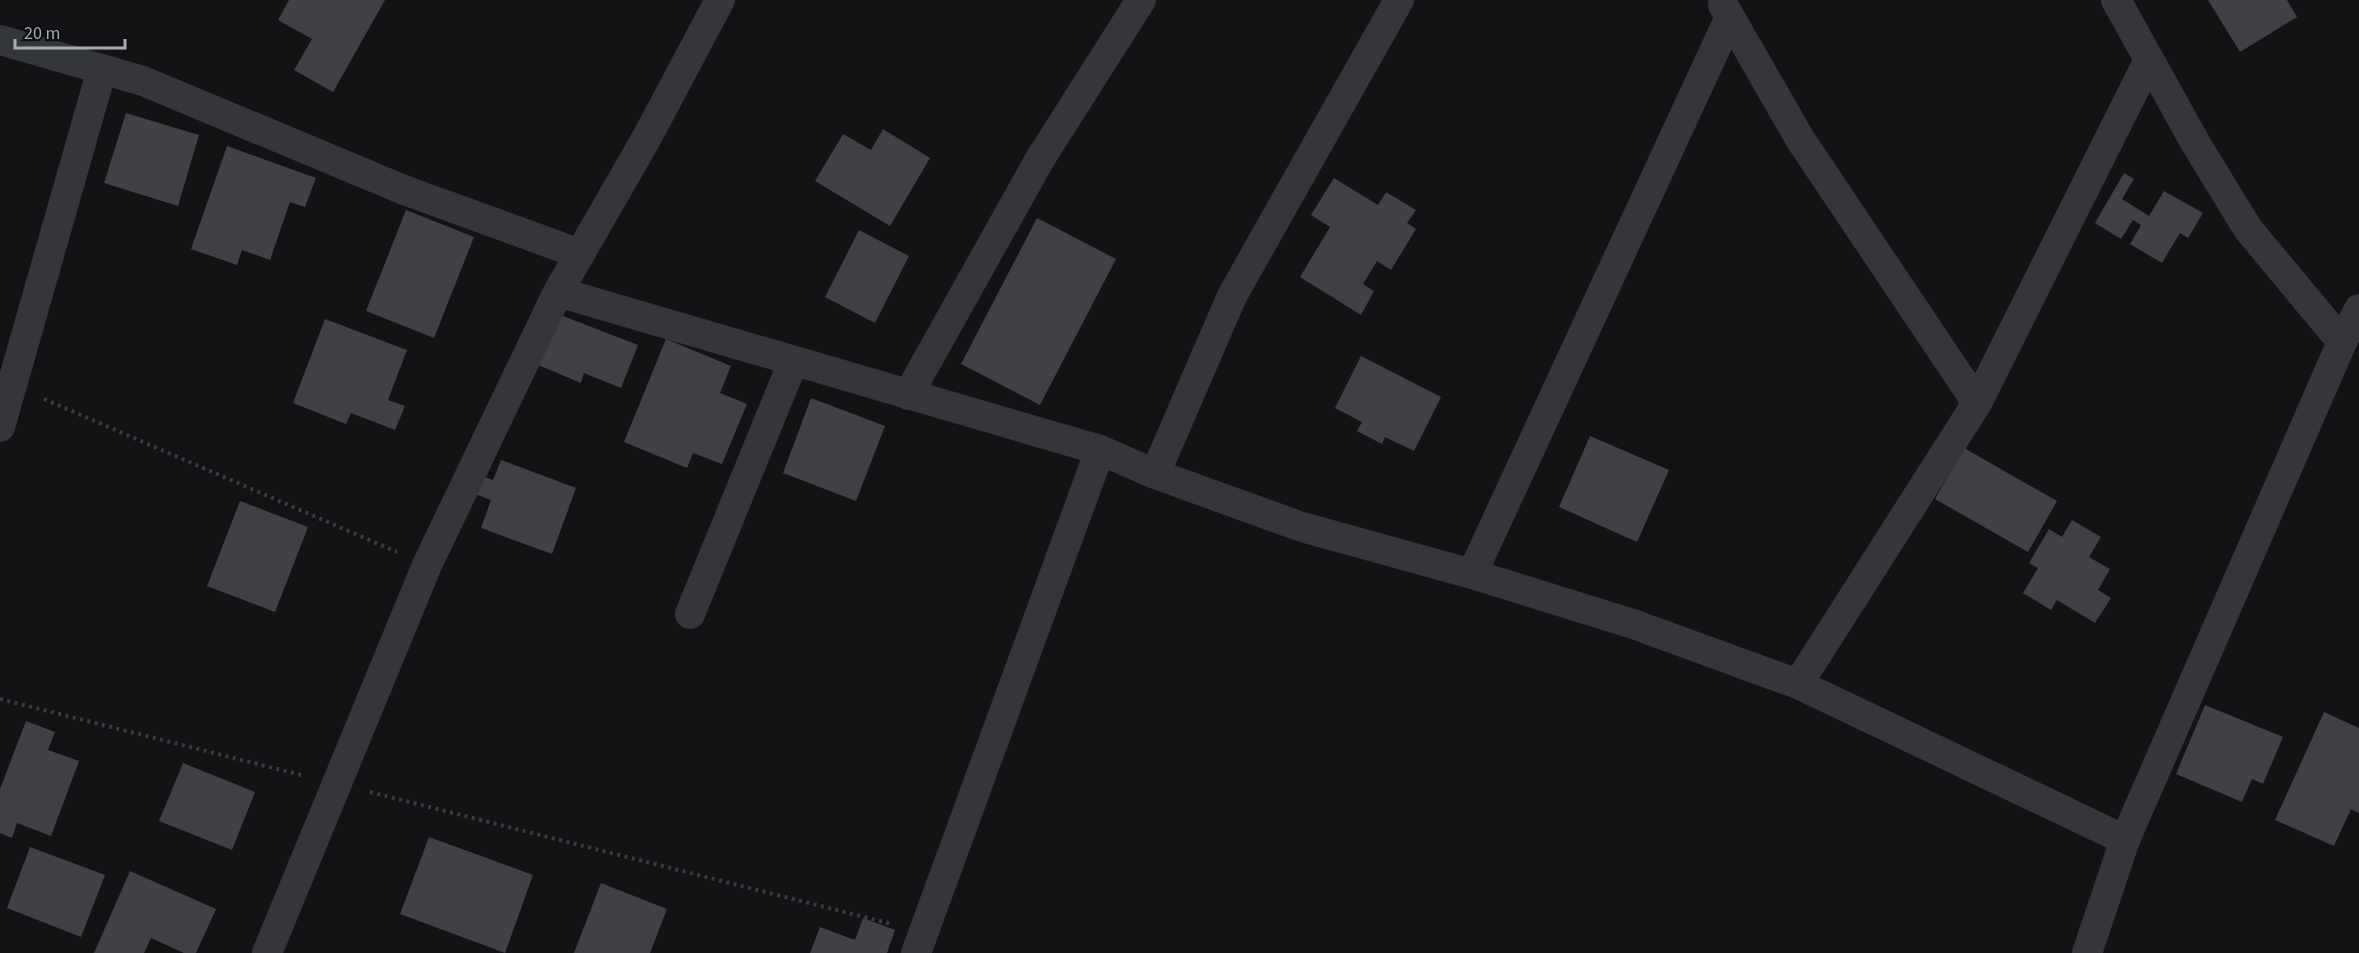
<svg xmlns="http://www.w3.org/2000/svg" width="2359" height="953" font-family="'Source Sans 3',sans-serif">
<style>
.building{fill:#3f4145}
.lines{fill:none;stroke-linecap:round;stroke-linejoin:round}
.path{stroke:#3a3d41;stroke-width:4;stroke-dasharray:3 4.5;stroke-linecap:butt}
.street{stroke:#34363a;stroke-width:30}
</style>
<rect width="100%" height="100%" fill="#131315"/>
<path class="building" d="M 289,0 L 385,0 L 333,92 L 294,70 L 312,39 L 278,20 Z
M 2208,0 L 2287,0 L 2297,17 L 2240,52 Z
M 126,113 L 199,135 L 178,206 L 104,183 Z
M 883,129 L 930,158 L 890,226 L 815,181 L 843,134 L 871,150 Z
M 227,146 L 316,178 L 305,207 L 290,202 L 270,260 L 242,250 L 237,265 L 191,249 Z
M 2124,173 L 2134,179 L 2122,199 L 2149,216 L 2164,191 L 2203,213 L 2188,238 L 2180,233 L 2162,263 L 2130,244 L 2141,225 L 2133,220 L 2121,239 L 2095,223 Z
M 1334,178 L 1378,205 L 1386,192 L 1416,210 L 1407,223 L 1416,229 L 1391,270 L 1377,261 L 1363,284 L 1374,291 L 1361,315 L 1300,277 L 1330,227 L 1311,215 Z
M 406,210 L 474,237 L 434,338 L 366,311 Z
M 1037,218 L 1116,259 L 1040,405 L 961,364 Z
M 859,230 L 909,256 L 875,323 L 825,297 Z
M 558,314 L 638,345 L 621,388 L 584,373 L 581,383 L 538,365 Z
M 325,319 L 407,350 L 388,400 L 405,406 L 395,430 L 351,413 L 346,424 L 293,403 Z
M 666,339 L 731,366 L 720,393 L 747,404 L 722,464 L 693,453 L 687,468 L 624,442 Z
M 1361,356 L 1441,397 L 1414,451 L 1385,437 L 1382,444 L 1357,431 L 1362,422 L 1335,408 Z
M 811,398 L 885,426 L 856,501 L 783,473 Z
M 1590,436 L 1669,470 L 1637,542 L 1559,507 Z
M 1964,448 L 2057,501 L 2028,552 L 1935,499 Z
M 501,460 L 576,488 L 552,554 L 481,528 L 491,500 L 475,494 L 482,476 L 493,480 Z
M 240,501 L 308,527 L 275,612 L 207,586 Z
M 2072,520 L 2101,537 L 2089,557 L 2110,569 L 2098,590 L 2111,598 L 2095,623 L 2057,600 L 2051,610 L 2023,593 L 2038,568 L 2029,563 L 2049,529 L 2062,537 Z
M 2205,705 L 2283,737 L 2263,784 L 2252,779 L 2242,802 L 2176,774 Z
M 2324,712 L 2359,728 L 2359,813 L 2351,809 L 2334,846 L 2275,820 Z
M 26,721 L 55,732 L 48,750 L 79,761 L 51,836 L 17,823 L 12,838 L 0,833 L 0,789 Z
M 183,763 L 255,792 L 232,850 L 159,821 Z
M 429,837 L 533,875 L 505,953 L 400,914 Z
M 30,847 L 105,875 L 81,937 L 7,908 Z
M 130,871 L 216,909 L 196,953 L 184,953 L 151,938 L 144,953 L 94,953 Z
M 601,883 L 667,909 L 650,953 L 574,953 Z
M 863,918 L 895,930 L 887,953 L 810,953 L 820,927 L 855,940 Z"/>
<g class="lines">
<path class="path" d="M 44,399 L 397,552
M 0,699 L 305,776
M 370,792 L 892,924"/>
<path class="street" d="M 2116,0 L 2196,144 L 2248,229 L 2342,342
M 1723,5 L 1800,139 L 1977,403
M 0,40 L 143,81 L 404,190 L 580,254
M 558,292 L 1100,450 L 1155,474 L 1302,527 L 1472,574 L 1633,624 L 1798,684 L 2125,840
M 908,395 L 1040,159 L 1141,0
M 0,427 L 102,69
M 1155,474 L 1232,296 L 1399,0
M 1472,574 L 1730,17
M 690,614 L 793,362
M 1798,684 L 1977,403 L 2149,60
M 267,953 L 427,565 L 558,292 L 646,139 L 720,0
M 916,953 L 1100,450
M 2087,953 L 2125,840 L 2342,342 L 2359,309"/>
</g>
<path d="M15 39v9h110v-9" fill="none" stroke="#a5abb5" stroke-width="3"/>
<text x="24" y="39" font-size="18" fill="#a5abb5" stroke="#0e0e10" stroke-width="4.5" paint-order="stroke">20 m</text>
</svg>
